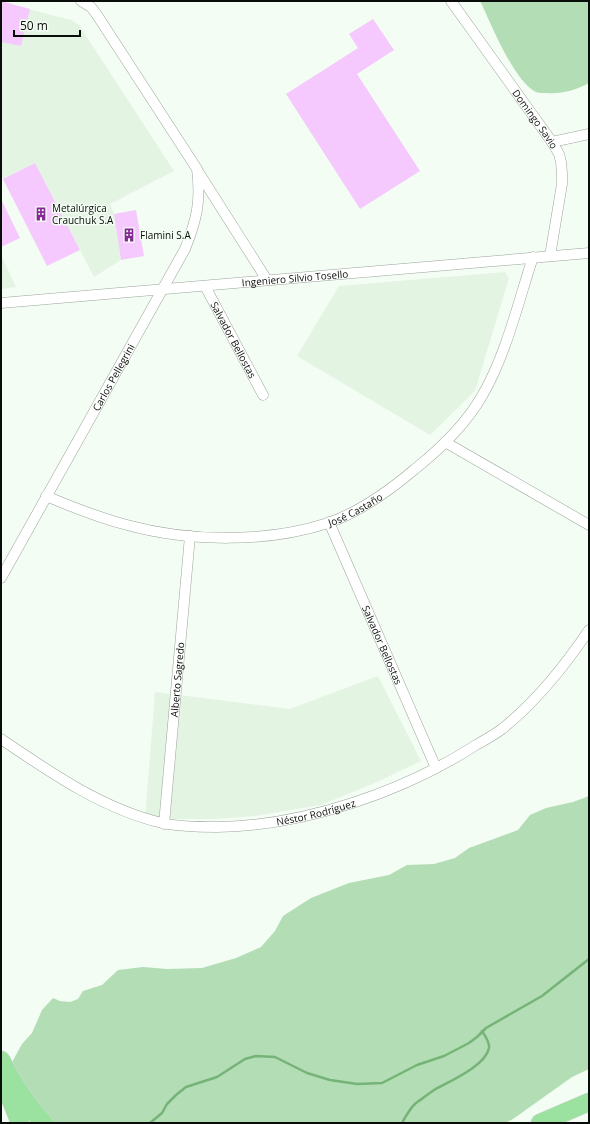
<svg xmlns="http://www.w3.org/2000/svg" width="590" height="1124" font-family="'Open Sans',sans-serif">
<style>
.built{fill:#e3f4e3}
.green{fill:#b3ddb4}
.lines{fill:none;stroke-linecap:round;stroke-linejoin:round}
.stream{stroke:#75b378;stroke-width:2.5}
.building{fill:#f5c9fd}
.street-casing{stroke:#9ba49b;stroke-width:11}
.highway-casing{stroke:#d8d8d8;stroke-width:19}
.street{stroke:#fff;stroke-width:10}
.highway{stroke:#9be19f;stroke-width:18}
.labels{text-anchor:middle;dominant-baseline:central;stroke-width:3;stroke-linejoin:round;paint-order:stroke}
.street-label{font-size:10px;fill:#090d09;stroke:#f3fdf3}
.poi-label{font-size:10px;fill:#090d09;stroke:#f3fdf3;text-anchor:start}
</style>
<rect width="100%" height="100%" fill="#f3fdf3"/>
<path class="built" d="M 1,2 L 71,20 L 79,25 L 174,171 L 110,204 L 114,214 L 121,260 L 94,277 L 35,163 L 3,179 L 1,175 Z
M 1,255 L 16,287 L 1,289 Z
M 505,272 L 509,278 L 475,391 L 430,435 L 297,356 L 339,286 Z
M 378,676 L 421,761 L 377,782 L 321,805 L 255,816 L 215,819 L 145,819 L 155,692 L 290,709 Z"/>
<path class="green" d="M 480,1 L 589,1 L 589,83 C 574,91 562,94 545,93 C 542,93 538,93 536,92 C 514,82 491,23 480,1 Z
M 589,796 L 589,1069 L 572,1077 L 513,1119 L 505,1123 L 49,1123 L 11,1064 L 22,1044 L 32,1033 L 42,1010 L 53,998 L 60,1001 L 70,1002 L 78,999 L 83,991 L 102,985 L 118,970 L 143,967 L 167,969 L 202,968 L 236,958 L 261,947 L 275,931 L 283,916 L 311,898 L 349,883 L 389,875 L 407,865 L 434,864 L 455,858 L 469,848 L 518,830 L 530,815 L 546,808 L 573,802 Z"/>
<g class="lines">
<path class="stream" d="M 150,1123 L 162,1113 L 167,1104 L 176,1095 L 186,1087 L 217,1077 L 245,1059 L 256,1056 L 275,1057 L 307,1073 L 330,1080 L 357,1084 L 382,1083 L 417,1065 L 444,1056 L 469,1043 L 477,1037 L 486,1028 L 542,996 L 589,959
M 402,1123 C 406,1116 410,1108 416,1103 C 422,1099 428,1094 434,1090 C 448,1082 486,1066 489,1048 C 490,1042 485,1036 482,1031"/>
</g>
<path class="building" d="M 1,1 L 30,9 L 21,46 L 1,42 Z
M 373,19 L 394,50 L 357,74 L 420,171 L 360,209 L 286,94 L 358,48 L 349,34 Z
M 35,163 L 80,250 L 47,266 L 3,179 Z
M 1,199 L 20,238 L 1,247 Z
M 136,210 L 144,256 L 121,260 L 114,214 Z"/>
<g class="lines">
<g class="street-casing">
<g id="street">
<path id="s1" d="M 451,1 L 552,142 L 559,154 L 561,162 L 562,173 L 562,184 L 550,256"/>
<path d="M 552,142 L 589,134"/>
<path d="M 199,173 L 267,280"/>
<path id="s2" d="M 205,286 L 263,395"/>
<path id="s3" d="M 1,303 L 589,253"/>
<path d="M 445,442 L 589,525"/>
<path id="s4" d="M 46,496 C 72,507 100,518 127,525 C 189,542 267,543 328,523 C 360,512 389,491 415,469 C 440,449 466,424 482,396 C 506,355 518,303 533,257"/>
<path id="s5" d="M 329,522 L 436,768"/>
<path id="s6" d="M 1,578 L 185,249 C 197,219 201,201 197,169 L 97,15 L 91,7 L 81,1"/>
<path id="s7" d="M 1,739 C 51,773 103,809 162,823 C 180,827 199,827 217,827 C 304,826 403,792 476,745 C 485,740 494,735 502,729 C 537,701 564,667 589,630"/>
<path id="s8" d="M 164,824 L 190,536"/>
</g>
</g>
<g class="highway-casing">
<path id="highway" d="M 1,1060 C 13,1083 26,1105 44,1123
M 4,1083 L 20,1123
M 540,1123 L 589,1102"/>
</g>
<use href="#street" class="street"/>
<use href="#highway" class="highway"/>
</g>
<defs>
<g id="building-bare" transform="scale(1.08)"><path d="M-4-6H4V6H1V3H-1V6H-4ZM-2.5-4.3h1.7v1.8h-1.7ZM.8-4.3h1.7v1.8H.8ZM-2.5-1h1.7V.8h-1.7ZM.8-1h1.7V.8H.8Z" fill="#842894" stroke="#f3fdf3" stroke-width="2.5" paint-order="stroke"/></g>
</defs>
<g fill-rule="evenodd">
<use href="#building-bare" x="41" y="214"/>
<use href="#building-bare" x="129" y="235"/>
</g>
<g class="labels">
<g class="street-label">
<text stroke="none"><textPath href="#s1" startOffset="145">Domingo Savio</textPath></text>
<text stroke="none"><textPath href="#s3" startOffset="295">Ingeniero Silvio Tosello</textPath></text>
<text stroke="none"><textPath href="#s2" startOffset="61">Salvador Bellostas</textPath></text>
<text stroke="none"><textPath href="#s6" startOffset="230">Carlos Pellegrini</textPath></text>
<text stroke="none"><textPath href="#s4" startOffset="320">José Castaño</textPath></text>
<text stroke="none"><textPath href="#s5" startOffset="134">Salvador Bellostas</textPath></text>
<text stroke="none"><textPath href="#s8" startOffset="145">Alberto Sagredo</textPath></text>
<text stroke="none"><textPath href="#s7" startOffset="338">Néstor Rodríguez</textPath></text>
</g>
<g class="poi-label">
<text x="52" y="208">Metalúrgica<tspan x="52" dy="12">Crauchuk S.A</tspan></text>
<text x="140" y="235">Flamini S.A</text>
</g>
</g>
<rect width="590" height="1124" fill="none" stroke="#090d09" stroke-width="4"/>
<path d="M14 30v6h66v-6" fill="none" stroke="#090d09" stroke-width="2"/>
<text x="20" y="30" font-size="12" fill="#090d09" stroke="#f3fdf3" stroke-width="3" paint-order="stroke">50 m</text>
</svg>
